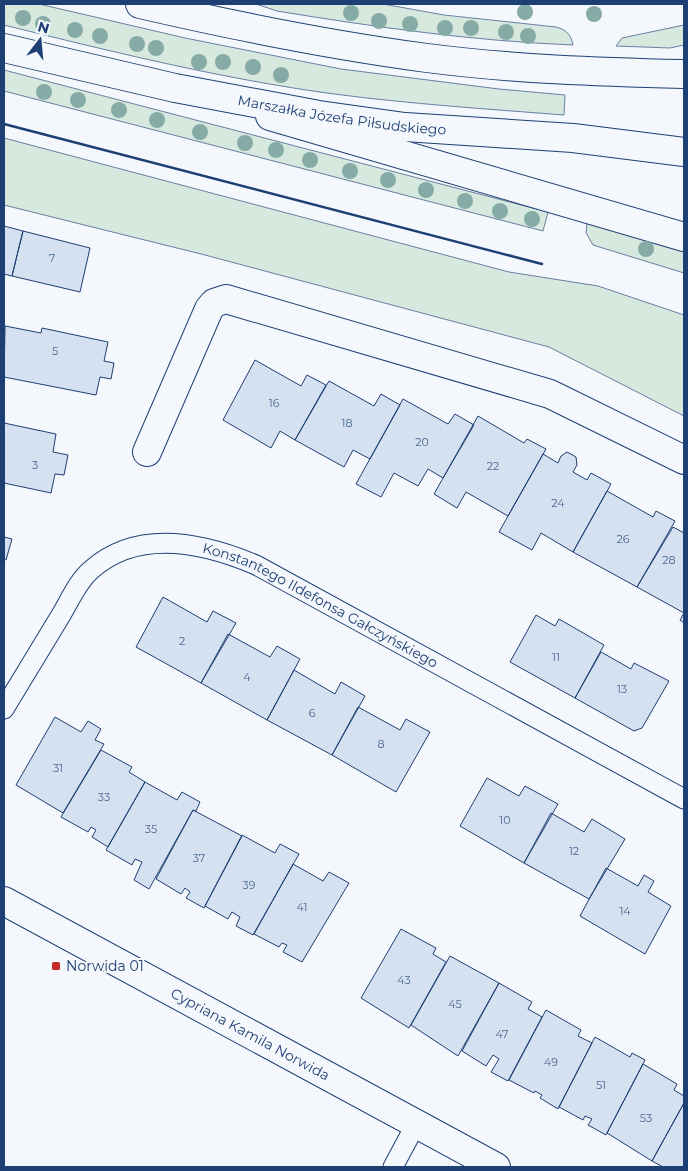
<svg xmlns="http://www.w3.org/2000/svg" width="688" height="1171" font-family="Montserrat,sans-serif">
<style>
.green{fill:#d7e8df;stroke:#687fa3}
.building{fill:#d5e0f0;stroke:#1d3f73}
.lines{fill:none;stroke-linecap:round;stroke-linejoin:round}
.service-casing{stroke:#1d3f73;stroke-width:21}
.minor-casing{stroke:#1d3f73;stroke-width:30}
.tertiary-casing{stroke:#1d3f73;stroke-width:30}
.primary-casing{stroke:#1d3f73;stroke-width:30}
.service{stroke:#f4f7fb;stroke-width:19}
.minor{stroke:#f4f7fb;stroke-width:28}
.tertiary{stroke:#f4f7fb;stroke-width:28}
.primary{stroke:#f4f7fb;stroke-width:28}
.wall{stroke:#1d3f73;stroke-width:2.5}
.tree{fill:#86aba6}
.poi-dot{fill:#c62828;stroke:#f4f7fb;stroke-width:2}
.labels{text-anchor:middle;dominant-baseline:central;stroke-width:4;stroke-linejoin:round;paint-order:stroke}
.number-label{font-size:11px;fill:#4b6792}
.street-label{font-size:14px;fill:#1d3f73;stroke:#f4f7fb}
.poi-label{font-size:14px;fill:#1d3f73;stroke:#f4f7fb;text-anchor:start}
</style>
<rect width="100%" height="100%" fill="#f4f7fb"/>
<path class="green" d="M 4,4 L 39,4 L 185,38 L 341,69 L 499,89 L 565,95 L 564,115 C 487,109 411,104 334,94 C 223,79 113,52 4,25 Z
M 256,4 L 383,4 L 444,15 L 556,27 C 567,30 571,35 573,45 C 473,41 375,27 277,11 Z
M 684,25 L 684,45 L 670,48 L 616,46 L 622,38 Z
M 4,70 L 548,212 L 543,231 L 4,91 Z
M 4,138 L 509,272 L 598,286 L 684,315 L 684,416 L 549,347 L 205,255 L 4,205 Z
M 587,223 L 684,251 L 684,273 L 593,245 L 586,233 Z"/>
<path class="building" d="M 4,226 L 23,231 L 12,276 L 4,274 Z
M 23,231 L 90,248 L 80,292 L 12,276 Z
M 5,326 L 41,333 L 42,328 L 108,342 L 104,361 L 114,363 L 111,379 L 100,377 L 96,395 L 4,377 Z
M 255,360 L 301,386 L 307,375 L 326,385 L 295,440 L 280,431 L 271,448 L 223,420 Z
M 329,381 L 374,406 L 381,394 L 400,405 L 370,459 L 353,450 L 344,467 L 295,440 Z
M 403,399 L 448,424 L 455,414 L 474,425 L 443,478 L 428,469 L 418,486 L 394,473 L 381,497 L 356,484 Z
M 478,416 L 524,443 L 527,439 L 546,449 L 508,516 L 466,492 L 457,508 L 434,494 Z
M 4,423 L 56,434 L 53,452 L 68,455 L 64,475 L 55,474 L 51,493 L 4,483 Z
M 567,452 L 576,457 L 577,465 L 573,472 L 587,480 L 591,473 L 611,484 L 573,552 L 541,533 L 532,550 L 499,532 L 543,454 L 558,463 L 561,456 Z
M 607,491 L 653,517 L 656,511 L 675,521 L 637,587 L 573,552 Z
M 673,527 L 684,533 L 684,623 L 680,620 L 684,613 L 637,587 Z
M 4,537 L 12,539 L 6,560 L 4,559 Z
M 163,597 L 207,622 L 213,611 L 236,623 L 201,683 L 136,647 Z
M 536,615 L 555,626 L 559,619 L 604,645 L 575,698 L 510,662 Z
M 228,634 L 270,657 L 277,646 L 300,659 L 267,720 L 201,683 Z
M 601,652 L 631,669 L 634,663 L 669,681 L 642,728 L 634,731 L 575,698 Z
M 294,670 L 335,694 L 341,682 L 365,696 L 332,755 L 267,720 Z
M 358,707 L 400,730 L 406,719 L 430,732 L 396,792 L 332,755 Z
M 55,717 L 81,732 L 88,721 L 101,729 L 95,740 L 104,744 L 63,813 L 16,785 Z
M 101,750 L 132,767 L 129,772 L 145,782 L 108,847 L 92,837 L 96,830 L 91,827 L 88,832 L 61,817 Z
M 487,778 L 519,796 L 525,786 L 558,804 L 524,863 L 460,826 Z
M 145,782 L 177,800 L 182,792 L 200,802 L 196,811 L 193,810 L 149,889 L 134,880 L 142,862 L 135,859 L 132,865 L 106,850 Z
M 193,810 L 242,836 L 204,908 L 186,898 L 190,892 L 185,888 L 181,894 L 156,879 Z
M 551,813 L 584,832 L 592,819 L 625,839 L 589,899 L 524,863 Z
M 242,835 L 275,853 L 280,844 L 299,854 L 253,935 L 236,926 L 240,917 L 232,912 L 228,919 L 205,906 Z
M 293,864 L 323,881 L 329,872 L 349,883 L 302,962 L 283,952 L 287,945 L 282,943 L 279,947 L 254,934 Z
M 606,868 L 638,886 L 644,875 L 654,881 L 648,892 L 671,906 L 645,954 L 580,916 Z
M 401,929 L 436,948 L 433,954 L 446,962 L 409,1028 L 361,998 Z
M 450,956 L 499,983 L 458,1056 L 411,1025 Z
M 499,983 L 532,1002 L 528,1009 L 542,1017 L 508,1081 L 491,1072 L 499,1059 L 493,1055 L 486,1066 L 462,1051 Z
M 546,1010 L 581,1030 L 578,1036 L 592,1043 L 558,1109 L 540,1098 L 542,1095 L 535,1091 L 534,1093 L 509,1080 Z
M 595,1037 L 630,1057 L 632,1053 L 645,1060 L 606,1135 L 588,1125 L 592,1119 L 585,1116 L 583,1120 L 559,1107 Z
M 643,1064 L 677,1084 L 674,1090 L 684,1096 L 684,1103 L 652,1161 L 607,1133 Z
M 684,1103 L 684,1167 L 663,1167 L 652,1161 Z"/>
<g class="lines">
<g class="service-casing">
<g id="service">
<path id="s1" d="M 4,709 C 23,678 42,646 61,615 C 70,600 78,581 91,570 C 138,528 204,543 256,565 L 684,799"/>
<path d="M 393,1167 L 416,1124"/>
</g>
</g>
<g class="minor-casing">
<g id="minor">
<path d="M 147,452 L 209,309 L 214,303 L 226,299 L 550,394 L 684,460"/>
<path id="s2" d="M 4,901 L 496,1167"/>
</g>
</g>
<g class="tertiary-casing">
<path id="tertiary" d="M 270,116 L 684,237"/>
</g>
<g class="primary-casing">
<g id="primary">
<path d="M 140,4 C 235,26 330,45 427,58 C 512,69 599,72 684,74"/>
<path id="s3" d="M 4,48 L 175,88 L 319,115 L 405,127 L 573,138 L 684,152"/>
</g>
</g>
<use href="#service" class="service"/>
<use href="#minor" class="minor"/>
<use href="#tertiary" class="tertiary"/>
<use href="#primary" class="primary"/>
<path class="wall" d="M 4,124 L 542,264"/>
</g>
<g class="tree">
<circle cx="525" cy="12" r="8"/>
<circle cx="351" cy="13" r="8"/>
<circle cx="594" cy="14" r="8"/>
<circle cx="23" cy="18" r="8"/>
<circle cx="379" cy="21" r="8"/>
<circle cx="43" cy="24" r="8"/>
<circle cx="410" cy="24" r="8"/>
<circle cx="445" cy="28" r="8"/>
<circle cx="471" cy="28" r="8"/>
<circle cx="75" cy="30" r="8"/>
<circle cx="506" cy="32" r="8"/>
<circle cx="100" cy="36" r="8"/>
<circle cx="528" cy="36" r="8"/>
<circle cx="137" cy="44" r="8"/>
<circle cx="156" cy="48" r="8"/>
<circle cx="199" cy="62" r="8"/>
<circle cx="223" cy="62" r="8"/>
<circle cx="253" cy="67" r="8"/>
<circle cx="281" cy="75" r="8"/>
<circle cx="44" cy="92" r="8"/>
<circle cx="78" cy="100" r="8"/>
<circle cx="119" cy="110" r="8"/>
<circle cx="157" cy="120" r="8"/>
<circle cx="200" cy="132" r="8"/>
<circle cx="245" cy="143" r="8"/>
<circle cx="276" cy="150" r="8"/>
<circle cx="310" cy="160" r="8"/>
<circle cx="350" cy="171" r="8"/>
<circle cx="388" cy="180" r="8"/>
<circle cx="426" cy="190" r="8"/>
<circle cx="465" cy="201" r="8"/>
<circle cx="500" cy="211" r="8"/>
<circle cx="532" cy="219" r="8"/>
<circle cx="646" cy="249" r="8"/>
</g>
<rect class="poi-dot" x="51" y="961" width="10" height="10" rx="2.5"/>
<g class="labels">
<g class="number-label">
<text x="52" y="258">7</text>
<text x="55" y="351">5</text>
<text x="274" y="403">16</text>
<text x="347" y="423">18</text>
<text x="422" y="442">20</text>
<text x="35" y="465">3</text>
<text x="493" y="466">22</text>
<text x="558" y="503">24</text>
<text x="623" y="539">26</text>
<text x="669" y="560">28</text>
<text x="182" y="641">2</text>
<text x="556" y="657">11</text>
<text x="247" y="677">4</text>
<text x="622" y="689">13</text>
<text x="312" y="713">6</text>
<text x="381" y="744">8</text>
<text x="58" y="768">31</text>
<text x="104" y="797">33</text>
<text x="505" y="820">10</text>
<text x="151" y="829">35</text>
<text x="574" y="851">12</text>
<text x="199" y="858">37</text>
<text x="249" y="885">39</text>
<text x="302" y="907">41</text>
<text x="625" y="911">14</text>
<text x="404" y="980">43</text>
<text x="455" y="1004">45</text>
<text x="502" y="1034">47</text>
<text x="551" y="1062">49</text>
<text x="601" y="1085">51</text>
<text x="646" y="1118">53</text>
</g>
<g class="street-label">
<text stroke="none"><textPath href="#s3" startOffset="345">Marszałka Józefa Piłsudskiego</textPath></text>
<text stroke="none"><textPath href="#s1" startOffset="414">Konstantego Ildefonsa Gałczyńskiego</textPath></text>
<text stroke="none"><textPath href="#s2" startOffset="280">Cypriana Kamila Norwida</textPath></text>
</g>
<g class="poi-label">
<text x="66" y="966">Norwida 01</text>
</g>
</g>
<rect width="688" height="1171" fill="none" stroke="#1d3f73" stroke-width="10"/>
<g transform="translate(40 40) rotate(16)" stroke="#f4f7fb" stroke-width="4" paint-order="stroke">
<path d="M0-4L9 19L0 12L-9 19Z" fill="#1d3f73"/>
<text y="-8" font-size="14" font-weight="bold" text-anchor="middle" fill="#1d3f73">N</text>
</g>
</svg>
